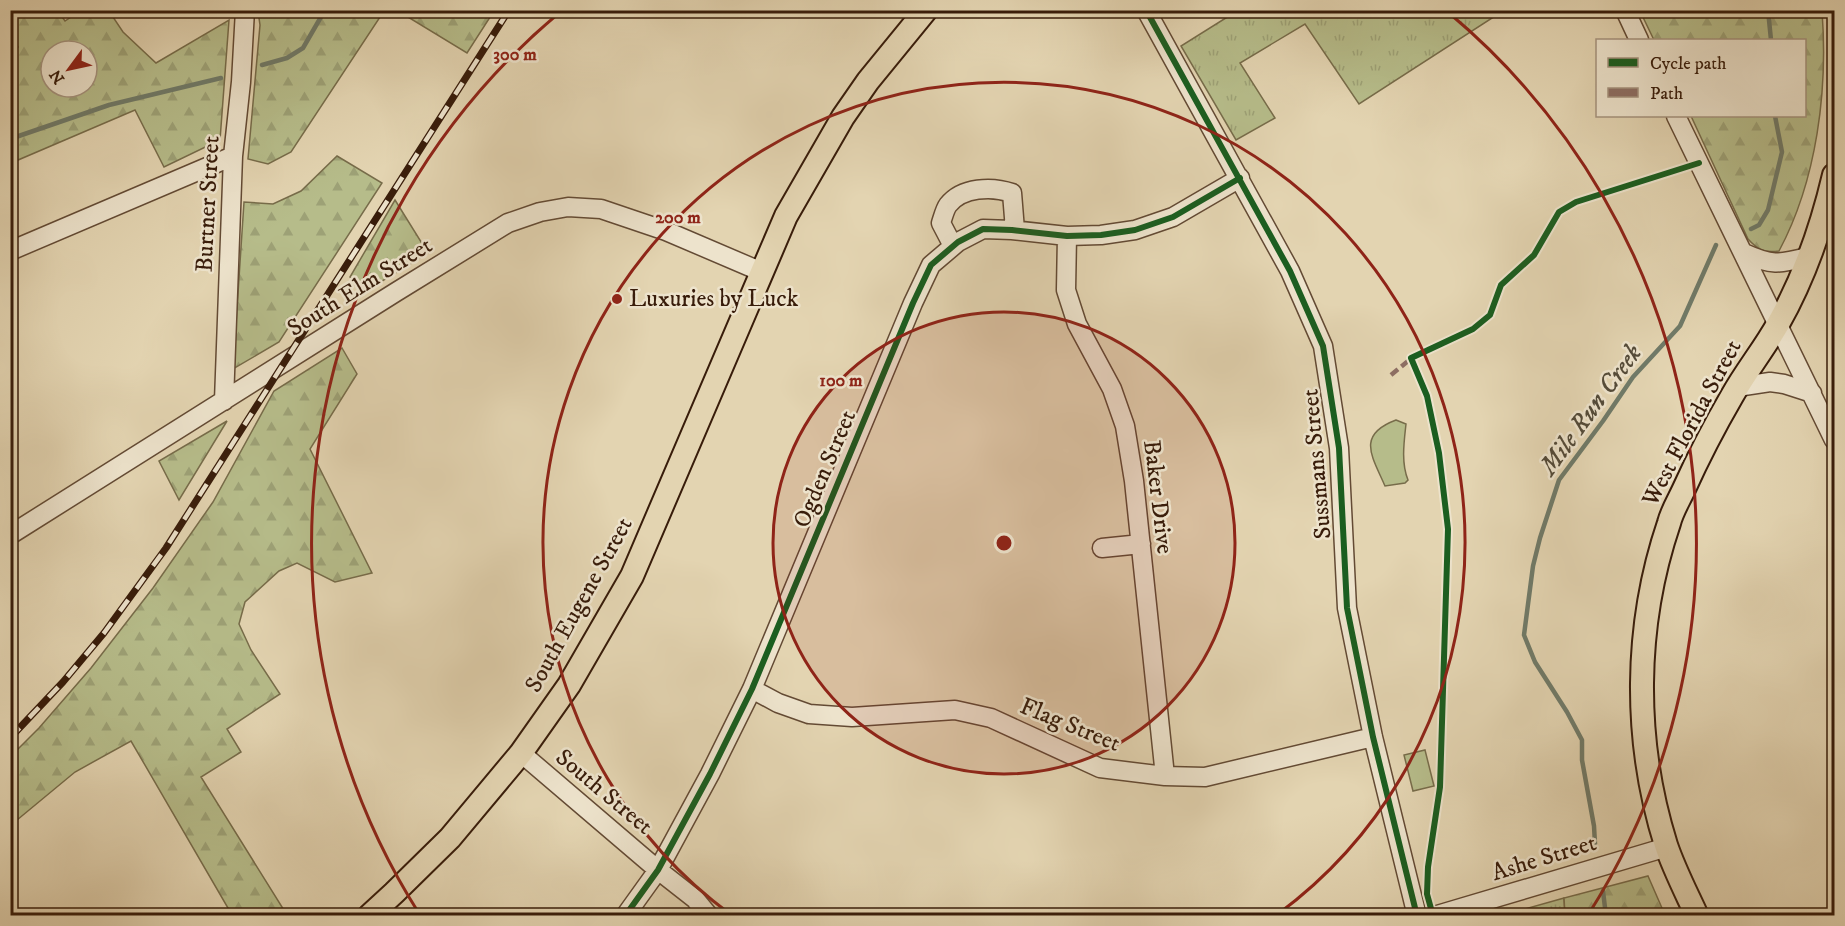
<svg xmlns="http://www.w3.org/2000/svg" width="1845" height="926" font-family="'IM FELL DW Pica',serif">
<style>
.grass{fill:url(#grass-tufts);stroke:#776c4a;stroke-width:1.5}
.forest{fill:url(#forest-firs);stroke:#776c4a;stroke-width:1.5;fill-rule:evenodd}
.park{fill:#b6bc8a;stroke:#776c4a;stroke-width:1.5}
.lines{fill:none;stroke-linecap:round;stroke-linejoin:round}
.stream{stroke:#707a68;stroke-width:4.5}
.minor-casing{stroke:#634a34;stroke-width:21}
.major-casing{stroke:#381c0a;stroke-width:26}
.minor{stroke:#ede3cc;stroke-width:18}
.major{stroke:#e3d4b1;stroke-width:22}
.rail-casing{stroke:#381c0a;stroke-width:7}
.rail{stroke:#ede3cc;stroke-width:4.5;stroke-dasharray:14;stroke-linecap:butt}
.quiet{stroke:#8d6e63;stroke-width:4.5;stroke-dasharray:9 4.5;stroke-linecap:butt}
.cycleway-casing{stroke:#ede3cc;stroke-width:10}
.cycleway{stroke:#1b5e20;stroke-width:6}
.ring{fill:none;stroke:#8f2418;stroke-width:3}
.poi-dot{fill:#8f2418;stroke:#ede3cc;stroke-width:2}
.labels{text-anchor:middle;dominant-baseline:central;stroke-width:5;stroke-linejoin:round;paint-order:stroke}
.street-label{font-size:24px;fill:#381c0a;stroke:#ede3cc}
.poi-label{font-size:24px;fill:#381c0a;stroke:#ede3cc;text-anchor:start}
.water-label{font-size:26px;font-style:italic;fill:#544b39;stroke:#ede3cc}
.centre{fill:#8f2418;stroke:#ede3cc;stroke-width:3}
.ring-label{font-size:18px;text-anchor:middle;font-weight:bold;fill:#8f2418;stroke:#ede3cc;stroke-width:5;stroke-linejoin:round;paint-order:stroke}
</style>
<defs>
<pattern id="grass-tufts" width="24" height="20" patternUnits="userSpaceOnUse" patternTransform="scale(1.5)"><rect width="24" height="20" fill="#b6bc8a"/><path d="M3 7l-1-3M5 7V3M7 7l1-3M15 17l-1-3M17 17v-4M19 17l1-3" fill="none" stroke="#9da176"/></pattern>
<pattern id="forest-firs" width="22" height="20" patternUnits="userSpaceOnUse" patternTransform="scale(1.5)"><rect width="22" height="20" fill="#b6bc8a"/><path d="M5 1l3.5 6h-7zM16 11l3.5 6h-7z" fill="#9da176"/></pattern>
</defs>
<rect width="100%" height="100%" fill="#e3d4b1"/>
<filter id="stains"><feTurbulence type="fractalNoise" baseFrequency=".00333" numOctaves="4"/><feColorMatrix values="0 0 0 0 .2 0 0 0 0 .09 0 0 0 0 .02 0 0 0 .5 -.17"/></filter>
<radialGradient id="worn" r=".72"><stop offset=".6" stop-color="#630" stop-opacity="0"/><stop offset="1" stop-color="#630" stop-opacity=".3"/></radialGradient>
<path class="grass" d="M 1237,11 L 1237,10 L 1503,11 L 1359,104 L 1305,24 L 1240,63 L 1275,118 L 1236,140 L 1181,46 Z
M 1564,898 L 1565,915 L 1504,915 Z"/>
<path class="forest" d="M 11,10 L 58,11 L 65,21 L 80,11 L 109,11 L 123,32 L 156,63 L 229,20 L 220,140 L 164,167 L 135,110 L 11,163 L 11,51 L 18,47 L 11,35 ZM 51,51 L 87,51 L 87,87 L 51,87 Z
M 258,11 L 384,11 L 291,152 L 268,164 L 248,159 L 260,25 Z
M 398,11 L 494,11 L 467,53 Z
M 1640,11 L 1822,11 C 1828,90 1817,180 1779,251 C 1764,253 1758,250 1748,239 L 1691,116 L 1804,116 L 1804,40 L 1654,40 Z
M 337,156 L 382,183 L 279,342 L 233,369 L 244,202 L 273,204 L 301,191 Z
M 395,200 L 428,253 L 361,294 L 350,277 Z
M 342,348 L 357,374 L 310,449 L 372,573 L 335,582 L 297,563 L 279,571 L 245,602 L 239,624 L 251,650 L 280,694 L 227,729 L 241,752 L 201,777 L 287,915 L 232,915 L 131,741 L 75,772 L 11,825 L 11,756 L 39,728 L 91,668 L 153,588 L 213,502 L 274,391 Z
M 227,421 L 179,500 L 159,461 Z
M 1648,876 L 1665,915 L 1565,915 L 1564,898 Z"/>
<path class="park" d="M 1396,420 L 1406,424 C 1404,442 1401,463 1408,480 L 1405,483 L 1385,486 C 1372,456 1356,435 1396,420 Z
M 1425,750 L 1434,786 L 1413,791 L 1404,755 Z"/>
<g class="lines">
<path class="stream" d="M 1768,10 L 1771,40
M 262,65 L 287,58 L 303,48 L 325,10
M 10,139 L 109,105 L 221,78
M 1751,229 L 1759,225 L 1768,210 L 1782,152 L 1775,116
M 1595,844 L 1594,826 L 1582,760 L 1582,740 L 1567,712 L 1535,662 L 1524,635 L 1533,566 L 1540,538 L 1559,480 L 1603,421 L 1633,377 L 1680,326 L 1716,245
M 1603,891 L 1606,916"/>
<g class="minor-casing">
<path id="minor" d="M 1146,10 L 1290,271 L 1323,346 L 1339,448 L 1347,608 L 1373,737 L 1417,916
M 1625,10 L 1639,40
M 1676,116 L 1834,440
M 1067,236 L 1066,290 L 1077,324 L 1112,389 L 1125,426 L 1134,481 L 1165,776
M 953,246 L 941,223 C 943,217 945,209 948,205 C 962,187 992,186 1012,193 L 1015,230
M 10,251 L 233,156
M 1744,253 C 1772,266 1779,264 1808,257
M 1737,387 L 1770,382 L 1784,384 L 1812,393
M 224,401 L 233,156 L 241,82 L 245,10
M 10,535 L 396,292 L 508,223 L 540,212 L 568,207 L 601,209 L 666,231 L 762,272
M 1102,548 L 1141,544
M 752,689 L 778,703 L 809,714 L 852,717 L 955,710 L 991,718 L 1100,768 L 1165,776 L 1205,777 L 1373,737
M 521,753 L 658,870 L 695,899 L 709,916
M 625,916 L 658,870 L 710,774 L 752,689 L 913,303 L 931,265 L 958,242 L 983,229 L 1012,230 L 1067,236 L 1101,235 L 1135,230 L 1173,217 L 1240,178
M 1434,916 L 1667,847"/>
</g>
<g class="major-casing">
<path id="major" d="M 369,916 L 394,893 L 450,838 L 521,753 L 569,685 L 632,576 L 786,216 L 843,117 L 868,81 L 926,10
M 1697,916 C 1686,892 1674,869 1666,845 C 1633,740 1634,626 1669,523 C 1672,511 1679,500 1684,489 C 1698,458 1714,427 1732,396 C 1746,371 1764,349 1778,324 C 1804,278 1822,226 1834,175"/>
</g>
<use href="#minor" class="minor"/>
<use href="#major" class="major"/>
<g class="rail-casing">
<path id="rail" d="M 10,738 L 63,682 L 104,633 L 166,548 L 509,10"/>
</g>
<use href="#rail" class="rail"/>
<path class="quiet" d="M 1391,375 L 1414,356"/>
<g class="cycleway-casing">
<path id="cycleway" d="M 1146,10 L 1290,271 L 1323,346 L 1339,448 L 1347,608 L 1373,737 L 1417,916
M 625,916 L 658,870 L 710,774 L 752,689 L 913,303 L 931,265 L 958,242 L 983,229 L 1012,230 L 1067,236 L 1101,235 L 1135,230 L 1173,217 L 1240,178
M 1433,916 L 1427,894 L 1428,867 L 1440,787 L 1448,529 L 1439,453 L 1427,396 L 1411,358 L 1473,329 L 1490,315 L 1501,285 L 1534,255 L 1559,212 L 1576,202 L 1699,163"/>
</g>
<use href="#cycleway" class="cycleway"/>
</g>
<circle cx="1004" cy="543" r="231" fill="#8f2418" fill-opacity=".12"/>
<g class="ring">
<circle cx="1004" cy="543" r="231"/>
<path d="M730 914A461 461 0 1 1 1278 914"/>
<path d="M420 915A692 692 0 0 1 559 13M1449 13A692 692 0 0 1 1588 915"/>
</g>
<circle class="poi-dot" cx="617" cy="299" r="6"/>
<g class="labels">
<g class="street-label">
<text transform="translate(208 204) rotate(-87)">Burtner Street</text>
<text transform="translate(360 287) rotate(-32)">South Elm Street</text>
<text transform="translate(1692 423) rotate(-62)">West Florida Street</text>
<text transform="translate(1317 464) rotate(-95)">Sussmans Street</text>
<text transform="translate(825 469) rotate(-67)">Ogden Street</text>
<text transform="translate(1158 497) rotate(83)">Baker Drive</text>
<text transform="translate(579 605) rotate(-61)">South Eugene Street</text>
<text transform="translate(1070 725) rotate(22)">Flag Street</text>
<text transform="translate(604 792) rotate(40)">South Street</text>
<text transform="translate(1544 858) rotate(-17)">Ashe Street</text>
</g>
<g class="poi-label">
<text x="629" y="299">Luxuries by Luck</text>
</g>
<g class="water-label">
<text transform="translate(1591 410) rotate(-54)">Mile Run Creek</text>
</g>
</g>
<circle cx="1004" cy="543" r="9" class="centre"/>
<g class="ring-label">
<text x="515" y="60">300 m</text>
<text x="678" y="223">200 m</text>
<text x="841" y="386">100 m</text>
</g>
<rect width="1845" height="926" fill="none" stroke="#e3d4b1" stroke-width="36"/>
<rect x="12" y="12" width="1821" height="902" fill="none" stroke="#381c0a" stroke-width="3"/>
<rect x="18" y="18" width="1809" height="890" fill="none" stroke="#381c0a" stroke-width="1.5"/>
<rect x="1596" y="39" width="210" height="78" fill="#ede3cc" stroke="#a5937e" stroke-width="1.5"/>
<rect x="1608" y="58" width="30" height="9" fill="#1b5e20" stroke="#a5937e" stroke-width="1.5"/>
<text x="1650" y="69" font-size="18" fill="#381c0a">Cycle path</text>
<rect x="1608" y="88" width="30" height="9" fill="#8d6e63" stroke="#a5937e" stroke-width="1.5"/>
<text x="1650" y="99" font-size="18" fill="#381c0a">Path</text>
<g transform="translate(69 69) rotate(237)"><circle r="28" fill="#ede3cc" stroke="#a5937e" stroke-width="1.5"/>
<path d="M0-4.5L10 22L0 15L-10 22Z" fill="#8f2418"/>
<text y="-9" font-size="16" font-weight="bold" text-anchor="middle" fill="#381c0a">N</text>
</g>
<rect width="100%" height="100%" filter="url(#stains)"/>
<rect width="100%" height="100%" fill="url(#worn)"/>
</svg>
